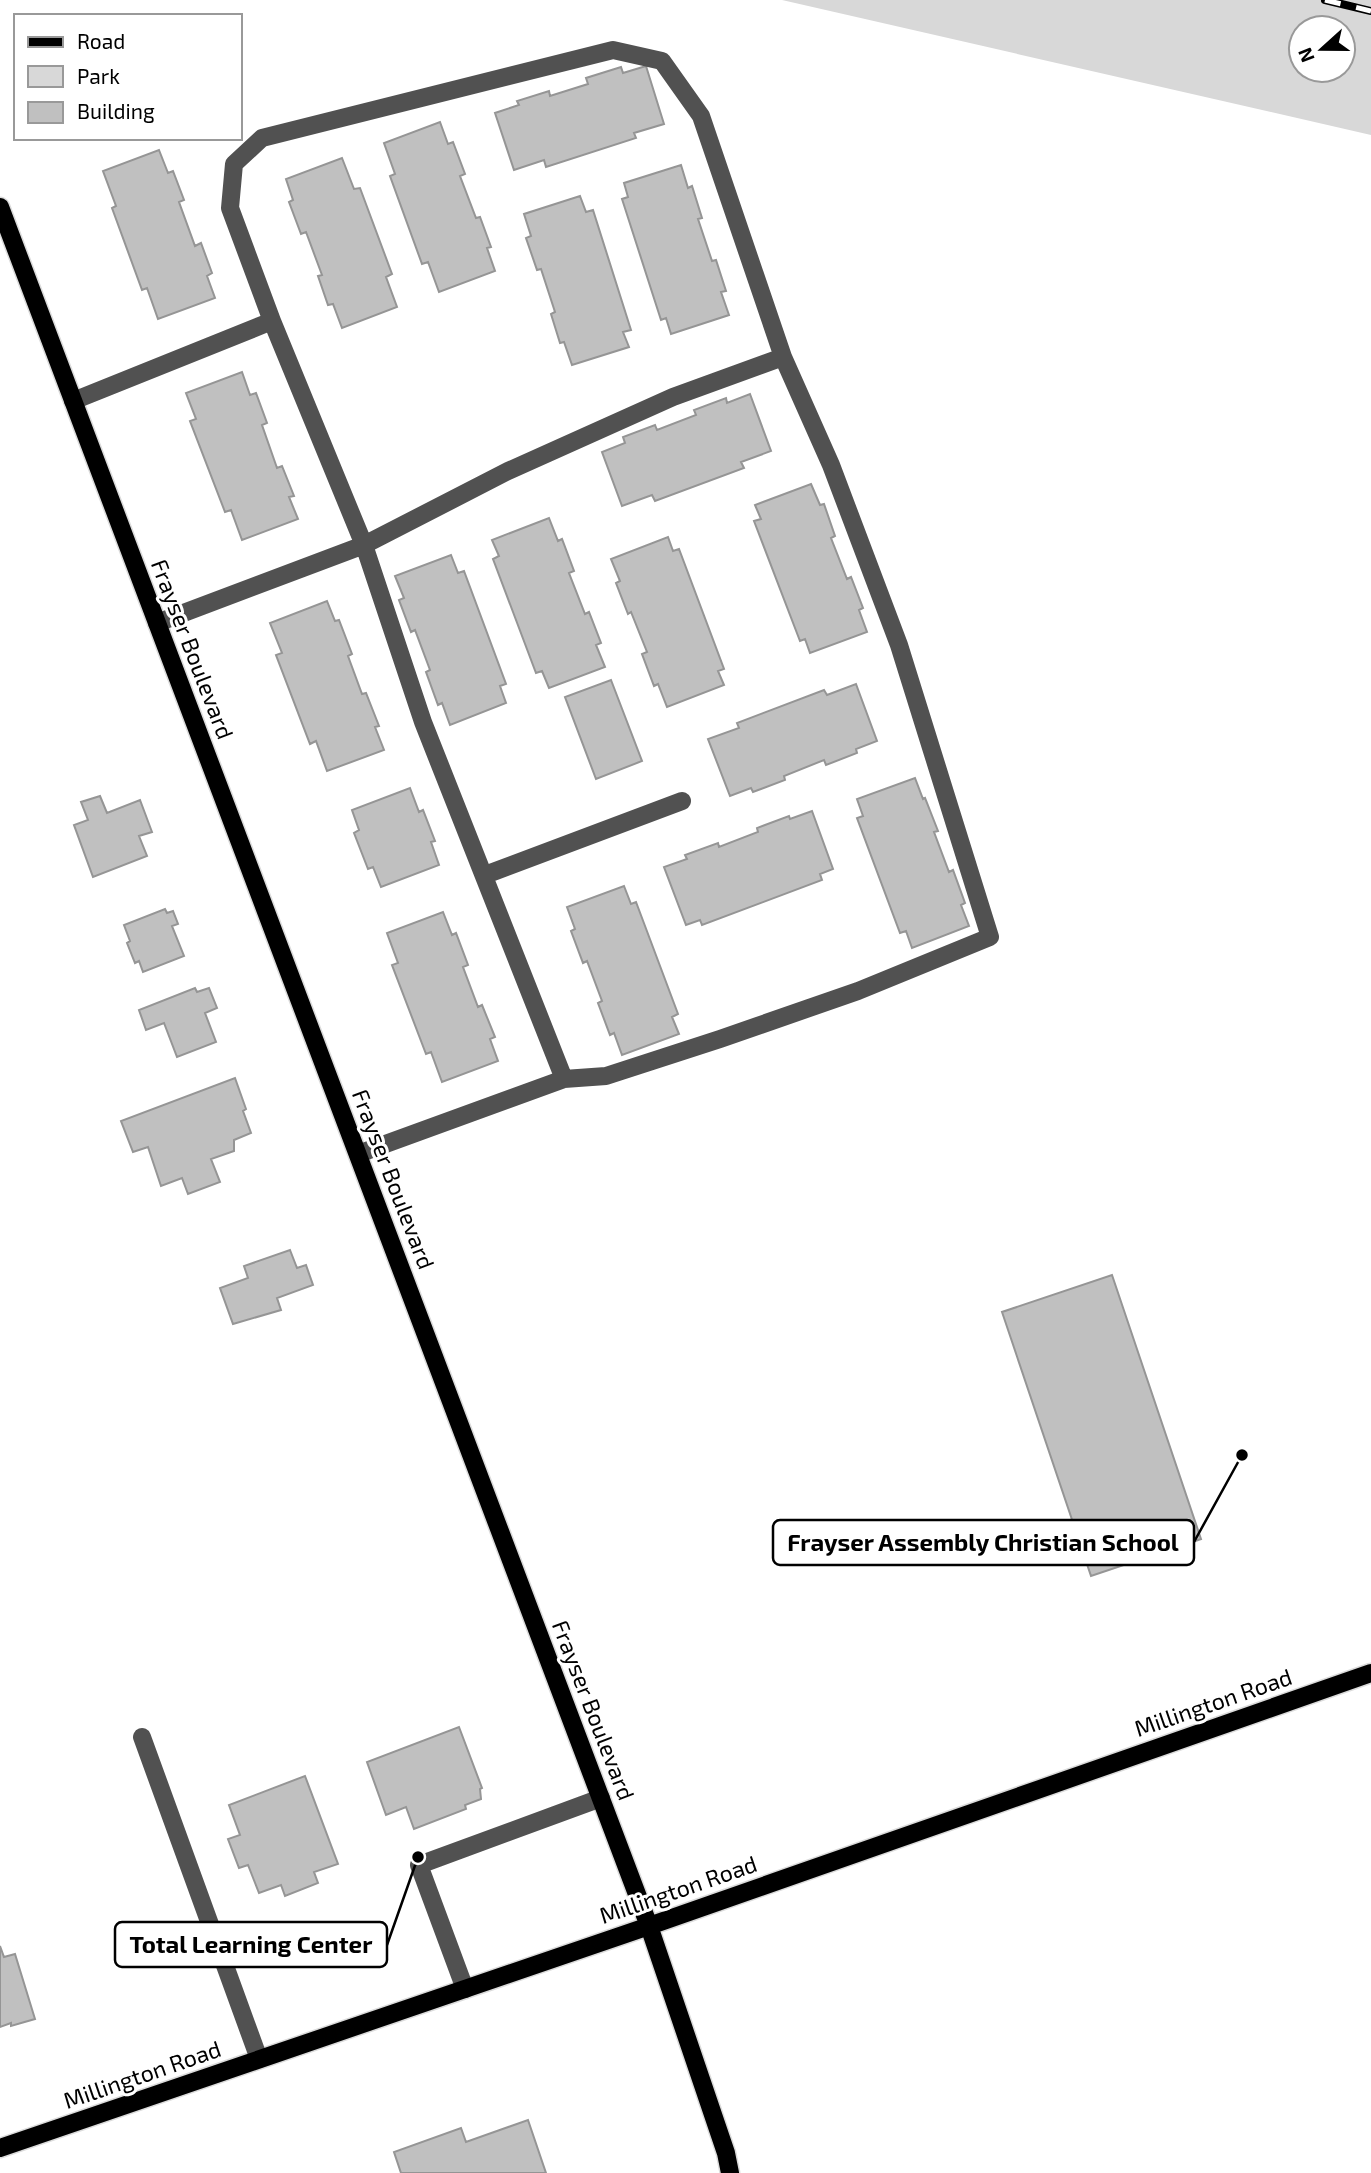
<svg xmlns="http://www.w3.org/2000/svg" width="1371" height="2173" font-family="'Exo 2',sans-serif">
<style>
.green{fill:#d8d8d8;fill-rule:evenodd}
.building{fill:#c0c0c0;stroke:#959595;stroke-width:2}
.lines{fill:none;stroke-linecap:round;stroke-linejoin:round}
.major-casing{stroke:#dbdbdb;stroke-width:21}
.minor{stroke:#515151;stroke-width:18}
.major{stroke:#000;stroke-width:18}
.rail-casing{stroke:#000;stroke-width:8}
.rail{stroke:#fff;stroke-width:5;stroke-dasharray:16;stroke-linecap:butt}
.labels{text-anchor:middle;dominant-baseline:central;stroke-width:6;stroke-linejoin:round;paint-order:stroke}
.street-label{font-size:23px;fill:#000;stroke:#fff}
.leader{fill:none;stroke:#000;stroke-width:2.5}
.callout-dot{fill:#000;stroke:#fff;stroke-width:2.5}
.callout{fill:#fff;stroke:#000;stroke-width:2.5}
.callout-label{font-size:24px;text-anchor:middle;font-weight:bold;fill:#000}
</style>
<rect width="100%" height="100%" fill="#fff"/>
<path class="green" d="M 782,0 L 1371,0 L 1371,135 ZM 1301,28 L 1343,28 L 1343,70 L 1301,70 Z"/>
<path class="building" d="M 646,66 L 664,124 L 634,133 L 636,138 L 546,167 L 544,160 L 514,170 L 495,113 L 519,105 L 517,101 L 549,91 L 550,96 L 588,84 L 586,78 L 621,67 L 623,73 Z
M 440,122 L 448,144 L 453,142 L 465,174 L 460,176 L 476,218 L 480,217 L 491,247 L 487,248 L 495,271 L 439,292 L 428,262 L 422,264 L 390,176 L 395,174 L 384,143 Z
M 159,150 L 168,173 L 173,171 L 184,200 L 179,202 L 195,246 L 201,243 L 212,273 L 207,276 L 215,298 L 158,319 L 147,288 L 142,290 L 112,208 L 116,206 L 103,171 Z
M 342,158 L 354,189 L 360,188 L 392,274 L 386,277 L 397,307 L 342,328 L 333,304 L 328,305 L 318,276 L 322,275 L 306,232 L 301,234 L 289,202 L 293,200 L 286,179 Z
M 681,165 L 688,188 L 692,186 L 702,218 L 698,219 L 712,261 L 716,260 L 726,291 L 721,292 L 729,315 L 671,334 L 666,318 L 661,320 L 622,199 L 628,197 L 624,183 Z
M 580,196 L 586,212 L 593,210 L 631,330 L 623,332 L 629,347 L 572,365 L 564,342 L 560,343 L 551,314 L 555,312 L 541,269 L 537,270 L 526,238 L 531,236 L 524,214 Z
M 242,372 L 250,395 L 256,393 L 267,423 L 262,425 L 277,468 L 282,466 L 294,496 L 289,497 L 298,519 L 242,540 L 231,510 L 225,512 L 190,421 L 196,419 L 186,393 Z
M 750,394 L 771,451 L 741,462 L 744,468 L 655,501 L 652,495 L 622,506 L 602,452 L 625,443 L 623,437 L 655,425 L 657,430 L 696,415 L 694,410 L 726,398 L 727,403 Z
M 811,484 L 820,505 L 824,504 L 835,536 L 831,538 L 847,579 L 851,577 L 863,608 L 859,610 L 867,632 L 810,653 L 805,639 L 800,641 L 754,521 L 761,519 L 755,505 Z
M 549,518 L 558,541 L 562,539 L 574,571 L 569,573 L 585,614 L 589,612 L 601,643 L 596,645 L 605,667 L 549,688 L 542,671 L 536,673 L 493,559 L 499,556 L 492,540 Z
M 668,537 L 673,551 L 679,549 L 724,669 L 718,671 L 724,685 L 667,707 L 658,684 L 654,686 L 642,654 L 647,652 L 631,612 L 628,614 L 616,583 L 620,581 L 611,559 Z
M 451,555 L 458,573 L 464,571 L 506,684 L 500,686 L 506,703 L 450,725 L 442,703 L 438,705 L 426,672 L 430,670 L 415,630 L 411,632 L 399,600 L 404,598 L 395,576 Z
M 327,601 L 335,621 L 339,620 L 352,654 L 348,656 L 362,694 L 366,693 L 379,726 L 375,727 L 384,750 L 327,771 L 316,741 L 310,744 L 276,655 L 282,653 L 270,623 Z
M 611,680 L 642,761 L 596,779 L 565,697 Z
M 856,684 L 877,741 L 856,749 L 857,753 L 826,765 L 824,760 L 784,776 L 785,780 L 753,792 L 751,788 L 730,796 L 708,739 L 739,728 L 737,723 L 824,690 L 827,695 Z
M 915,778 L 923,799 L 925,798 L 938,831 L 934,832 L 949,872 L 953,870 L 965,903 L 961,905 L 969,926 L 912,948 L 906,931 L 900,933 L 857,818 L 863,816 L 857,799 Z
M 410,788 L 419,812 L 423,810 L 435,841 L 431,842 L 439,865 L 381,887 L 373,867 L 368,869 L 354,833 L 359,830 L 352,810 Z
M 100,796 L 107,813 L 140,800 L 152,832 L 139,836 L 147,856 L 93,877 L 74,825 L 88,820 L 81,802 Z
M 812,811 L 833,869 L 820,874 L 822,880 L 702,925 L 700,920 L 686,925 L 664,867 L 687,859 L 685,855 L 718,843 L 719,847 L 758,832 L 757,828 L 789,816 L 790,819 Z
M 624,886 L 631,904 L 636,902 L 678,1014 L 672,1017 L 679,1034 L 622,1055 L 614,1033 L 610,1035 L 598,1003 L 602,1001 L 587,961 L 583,963 L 571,931 L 575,929 L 567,907 Z
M 165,909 L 167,913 L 173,911 L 178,924 L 172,926 L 184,956 L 143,972 L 139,961 L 135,963 L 127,943 L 130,941 L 124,925 Z
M 443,912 L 452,935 L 456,933 L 468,965 L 463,967 L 478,1007 L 482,1005 L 495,1037 L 490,1039 L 498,1061 L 442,1082 L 431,1052 L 426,1054 L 392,965 L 398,963 L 387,933 Z
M 195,988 L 197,992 L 209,988 L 217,1008 L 205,1013 L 216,1042 L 177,1057 L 164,1023 L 146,1030 L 139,1010 Z
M 235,1078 L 246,1109 L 243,1111 L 251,1133 L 234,1140 L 234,1151 L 211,1159 L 220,1182 L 188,1194 L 182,1178 L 161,1186 L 148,1147 L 133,1152 L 121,1121 Z
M 290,1250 L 297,1268 L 306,1265 L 313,1285 L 277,1298 L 281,1310 L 233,1324 L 220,1288 L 248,1278 L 244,1266 Z
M 1112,1275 L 1201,1539 L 1091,1576 L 1002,1312 Z
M 459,1727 L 482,1788 L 480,1789 L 481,1799 L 465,1805 L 466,1809 L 414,1829 L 406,1807 L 386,1815 L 367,1762 Z
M 305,1776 L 338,1864 L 314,1872 L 318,1883 L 285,1896 L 281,1885 L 259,1893 L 248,1865 L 239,1868 L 228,1839 L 240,1835 L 229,1805 Z
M 0,1946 L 4,1957 L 15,1954 L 35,2019 L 11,2026 L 11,2023 L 0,2027 Z
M 528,2120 L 546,2173 L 401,2173 L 394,2152 L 461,2128 L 466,2142 Z"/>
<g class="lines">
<g class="major-casing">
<path id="major" d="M 0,207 L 649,1926 L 726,2153 L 730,2173
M 0,2148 L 649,1926 L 1371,1673"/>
</g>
<path class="minor" d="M 272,321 L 230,208 L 234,164 L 262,138 L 613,50 L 662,61 L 701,116 L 783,357
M 73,401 L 272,321 L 364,545 L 157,623
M 485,875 L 682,801
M 358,1154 L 564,1079 L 423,722 L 364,545 L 508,471 L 673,397 L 783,357 L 831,465 L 899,645 L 990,937 L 858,991 L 720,1039 L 606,1076 L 564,1079
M 142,1737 L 259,2059
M 465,1989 L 419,1865 L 601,1798"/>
<use href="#major" class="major"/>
<g class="rail-casing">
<path id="rail" d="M 1325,0 L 1371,11"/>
</g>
<use href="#rail" class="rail"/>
</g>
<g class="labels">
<g class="street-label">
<text transform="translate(193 649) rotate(69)">Frayser Boulevard</text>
<text transform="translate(394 1179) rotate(69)">Frayser Boulevard</text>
<text transform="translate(1213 1702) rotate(-19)">Millington Road</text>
<text transform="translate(594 1710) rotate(69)">Frayser Boulevard</text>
<text transform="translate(678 1889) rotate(-19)">Millington Road</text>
<text transform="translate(142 2074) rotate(-19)">Millington Road</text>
</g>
</g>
<path class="leader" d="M1242 1455L1194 1542M418 1857L387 1945"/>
<g class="callout-dot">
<circle cx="1242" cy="1455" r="7"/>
<circle cx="418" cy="1857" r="7"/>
</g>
<g class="callout">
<rect x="773" y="1520" width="421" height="45" rx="7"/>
<rect x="115" y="1922" width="272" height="45" rx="7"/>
</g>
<g class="callout-label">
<text x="983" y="1551">Frayser Assembly Christian School</text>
<text x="251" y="1953">Total Learning Center</text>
</g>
<rect x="14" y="14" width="228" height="126" fill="#ffffff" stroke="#999999" stroke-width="2"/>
<rect x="28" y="37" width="35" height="10" fill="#000000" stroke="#999999" stroke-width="2"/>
<text x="77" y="49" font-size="21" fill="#000000">Road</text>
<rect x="28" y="66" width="35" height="21" fill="#d8d8d8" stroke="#999999" stroke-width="2"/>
<text x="77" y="84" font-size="21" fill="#000000">Park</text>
<rect x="28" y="102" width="35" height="21" fill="#c0c0c0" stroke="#999999" stroke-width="2"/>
<text x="77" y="119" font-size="21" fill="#000000">Building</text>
<g transform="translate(1322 49) rotate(249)"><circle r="33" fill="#ffffff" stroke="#999999" stroke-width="2"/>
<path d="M0-5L12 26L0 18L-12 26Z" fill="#000000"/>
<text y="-10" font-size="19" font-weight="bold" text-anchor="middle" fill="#000000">N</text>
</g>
</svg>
